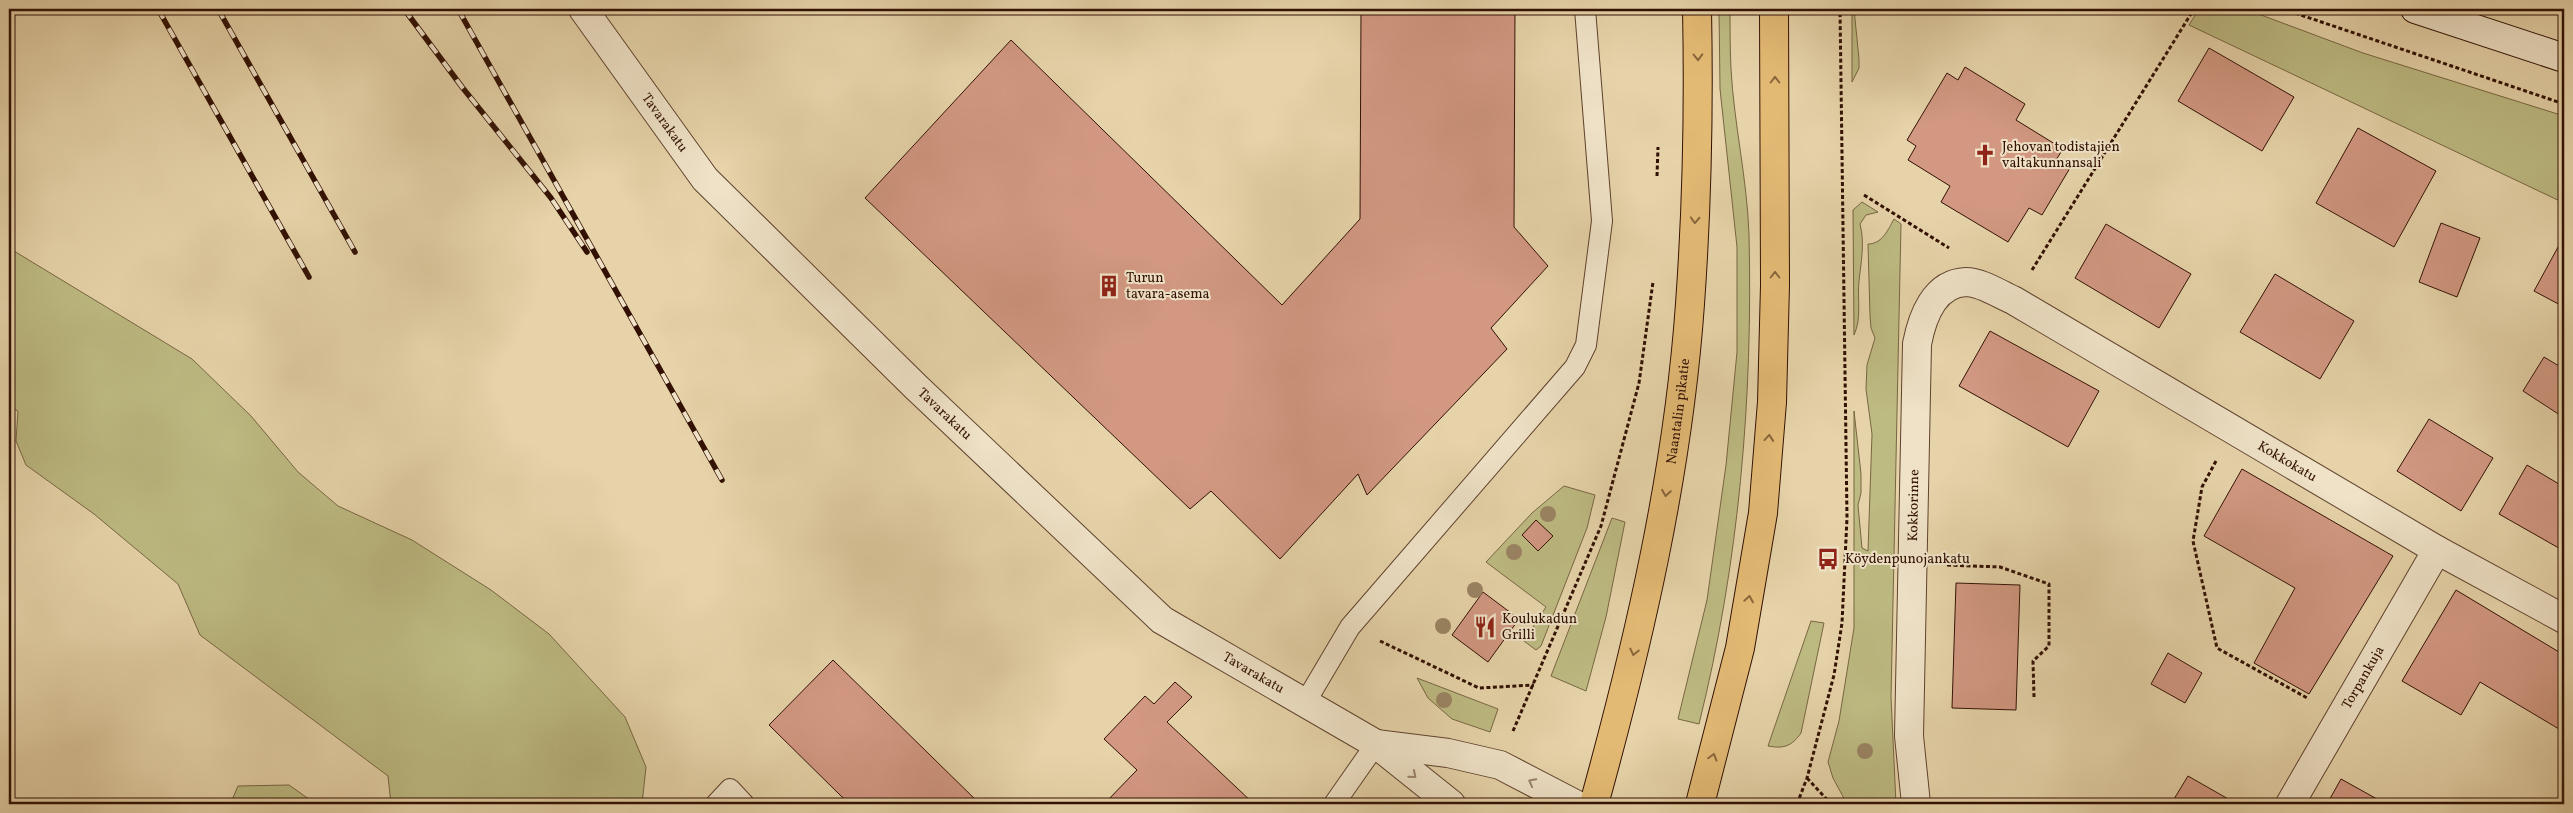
<svg xmlns="http://www.w3.org/2000/svg" width="2573" height="813" font-family="Vollkorn,serif">
<style>
.green{fill:#bdba82;stroke:#786643;fill-rule:evenodd}
.building{fill:#d29882;stroke:#321104}
.lines{fill:none;stroke-linecap:round;stroke-linejoin:round}
.lane-casing{stroke:#5f422d;stroke-width:22}
.street-casing{stroke:#5f422d;stroke-width:30}
.secondary-casing{stroke:#321104;stroke-width:30}
.highway-casing{stroke:#321104;stroke-width:30}
.path{stroke:#321104;stroke-width:3;stroke-dasharray:4 2.5;stroke-linecap:butt}
.lane{stroke:#efe2c7;stroke-width:20}
.street{stroke:#efe2c7;stroke-width:28}
.secondary{stroke:#efe2c7;stroke-width:28}
.highway{stroke:#e3ba74;stroke-width:28}
.rail-casing{stroke:#321104;stroke-width:5.5}
.rail{stroke:#efe2c7;stroke-width:4;stroke-dasharray:11;stroke-linecap:butt}
.tree{fill:#9a8463}
.oneway{stroke:#8a663c}
.oneway2{stroke:#9a846f}
.labels{text-anchor:middle;dominant-baseline:central;stroke-width:4;stroke-linejoin:round;paint-order:stroke}
.street-label{font-size:14px;fill:#321104;stroke:#efe2c7}
.poi-label{font-size:14px;fill:#321104;stroke:#efe2c7;text-anchor:start}
</style>
<rect width="100%" height="100%" fill="#e6d3a9"/>
<filter id="stains"><feTurbulence type="fractalNoise" baseFrequency=".004" numOctaves="4"/><feColorMatrix values="0 0 0 0 .2 0 0 0 0 .09 0 0 0 0 .02 0 0 0 .5 -.17"/></filter>
<radialGradient id="worn" r=".72"><stop offset=".6" stop-color="#630" stop-opacity="0"/><stop offset="1" stop-color="#630" stop-opacity=".3"/></radialGradient>
<path class="green" d="M 1719,9 L 1730,9 C 1730,29 1730,49 1731,69 C 1734,124 1747,178 1749,234 C 1753,399 1739,563 1699,724 L 1678,719 L 1707,600 L 1726,465 L 1737,352 L 1737,247 L 1720,89 Z
M 1852,9 L 1854,9 L 1859,59 L 1859,68 L 1852,82 Z
M 2199,9 L 2245,9 L 2363,53 L 2564,116 L 2564,203 L 2189,25 Z
M 1862,202 L 1878,212 L 1866,215 L 1860,224 C 1865,243 1861,262 1859,281 C 1857,299 1862,318 1854,335 L 1853,210 Z
M 1894,219 L 1901,224 L 1891,697 L 1896,804 L 1847,804 L 1833,778 L 1828,762 L 1839,721 L 1854,628 L 1854,411 L 1861,474 L 1861,493 L 1858,505 L 1862,548 L 1868,551 L 1872,434 L 1866,389 L 1867,365 L 1875,338 L 1871,328 L 1870,316 L 1868,244 C 1882,244 1888,230 1894,219 Z
M 9,248 L 192,359 L 251,416 L 298,472 L 338,506 L 412,540 L 491,590 L 549,634 L 625,717 L 646,767 L 642,804 L 391,804 L 388,776 L 200,635 L 178,584 L 94,514 L 26,465 L 16,441 L 18,411 L 9,407 Z
M 1564,486 L 1595,495 L 1587,528 L 1541,646 L 1536,650 L 1524,641 L 1546,607 L 1486,562 L 1532,513 ZM 1536,521 L 1553,536 L 1538,551 L 1522,535 Z
M 1612,518 L 1625,522 L 1606,617 L 1586,691 L 1551,676 Z
M 1811,621 L 1824,623 L 1801,733 C 1792,746 1784,749 1768,746 Z
M 1417,678 L 1498,709 L 1490,732 L 1452,719 L 1428,698 Z
M 289,785 L 316,804 L 233,804 L 232,800 L 238,786 Z"/>
<path class="building" d="M 1361,9 L 1515,9 L 1514,227 L 1548,266 L 1491,328 L 1507,349 L 1367,495 L 1358,474 L 1280,559 L 1211,491 L 1190,509 L 865,198 L 1011,40 L 1282,305 L 1360,219 Z
M 2209,48 L 2294,97 L 2262,151 L 2178,101 Z
M 1965,67 L 2025,104 L 2016,120 L 2063,149 L 2056,160 L 2070,168 L 2042,215 L 2029,208 L 2008,242 L 1941,202 L 1950,186 L 1908,160 L 1916,146 L 1907,140 L 1947,73 L 1958,80 Z
M 2358,128 L 2436,171 L 2394,247 L 2316,203 Z
M 2441,223 L 2480,238 L 2457,297 L 2419,282 Z
M 2106,224 L 2191,274 L 2159,328 L 2075,278 Z
M 2563,238 L 2564,239 L 2564,307 L 2534,291 Z
M 2275,274 L 2354,321 L 2320,379 L 2240,332 Z
M 1990,331 L 2099,391 L 2068,447 L 1959,386 Z
M 2544,357 L 2564,369 L 2563,417 L 2523,391 Z
M 2429,419 L 2493,458 L 2461,511 L 2397,471 Z
M 2527,465 L 2564,487 L 2564,551 L 2499,514 Z
M 2242,469 L 2393,556 L 2309,694 L 2254,663 L 2295,588 L 2204,536 Z
M 1536,520 L 1553,536 L 1538,551 L 1522,535 Z
M 1956,583 L 2020,585 L 2016,710 L 1952,708 Z
M 2456,590 L 2564,655 L 2564,732 L 2480,682 L 2461,715 L 2402,681 Z
M 1483,592 L 1519,619 L 1488,662 L 1452,635 Z
M 2168,653 L 2202,673 L 2185,703 L 2151,684 Z
M 833,660 L 980,804 L 850,804 L 840,795 L 769,725 Z
M 1175,682 L 1192,697 L 1167,722 L 1254,804 L 1104,804 L 1137,770 L 1104,739 L 1145,696 L 1154,704 Z
M 2188,776 L 2237,804 L 2171,804 Z
M 2341,779 L 2386,804 L 2327,804 Z"/>
<g class="lines">
<g class="lane-casing">
<path id="lane" d="M 1305,703 L 1350,627 L 1575,367 L 1586,345 L 1602,221 L 1585,9
M 716,804 L 730,789 L 744,804
M 1334,804 L 1376,744"/>
</g>
<g class="street-casing">
<g id="street">
<path id="s1" d="M 583,9 L 705,179 L 915,386 L 1162,620 L 1376,744 L 1451,804"/>
<path d="M 1376,744 L 1448,753 L 1500,765 L 1575,804"/>
<path id="s2" d="M 1916,804 L 1909,736 L 1917,344 C 1922,318 1934,283 1966,282 C 1981,282 1999,294 2013,300 L 2437,550 L 2564,619"/>
<path id="s3" d="M 2290,804 L 2437,550"/>
</g>
</g>
<g class="secondary-casing">
<path id="secondary" d="M 2415,9 L 2564,58"/>
</g>
<g class="highway-casing">
<g id="highway">
<path id="s4" d="M 1594,804 C 1639,641 1678,474 1690,304 C 1697,206 1699,107 1697,9"/>
<path d="M 1700,804 L 1740,648 L 1763,513 L 1772,402 L 1775,285 L 1774,9"/>
</g>
</g>
<path class="path" d="M 2283,9 L 2564,104
M 1657,176 L 1658,147
M 1864,195 L 1949,248
M 2032,270 L 2194,9
M 2216,461 L 2202,487 L 2193,541 L 2217,648 L 2309,699
M 1947,565 L 2000,567 L 2049,584 L 2049,646 L 2033,661 L 2034,697
M 1380,641 L 1479,688 L 1534,685
M 1513,731 L 1601,526 L 1639,383 L 1653,282
M 1807,778 L 1831,804
M 1797,804 L 1807,778 L 1834,675 L 1842,623 L 1847,518 L 1840,9"/>
<use href="#lane" class="lane"/>
<use href="#street" class="street"/>
<use href="#secondary" class="secondary"/>
<use href="#highway" class="highway"/>
<g class="rail-casing">
<path id="rail" d="M 158,9 L 309,277
M 218,9 L 355,252
M 404,9 L 462,87 L 551,198 L 587,252
M 458,9 L 722,480"/>
</g>
<use href="#rail" class="rail"/>
</g>
<g class="tree">
<circle cx="1548" cy="514" r="8"/>
<circle cx="1514" cy="552" r="8"/>
<circle cx="1475" cy="590" r="8"/>
<circle cx="1443" cy="626" r="8"/>
<circle cx="1444" cy="700" r="8"/>
<circle cx="1865" cy="751" r="8"/>
</g>
<defs><path id="oneway-chevron" d="M-2-3.5L2.5 0L-2 3.5" fill="none" stroke-width="1.6" stroke-linecap="round" stroke-linejoin="round" transform="scale(1.25)"/></defs>
<g class="oneway">
<use href="#oneway-chevron" transform="translate(1698 57) rotate(89)"/>
<use href="#oneway-chevron" transform="translate(1775 80) rotate(-90)"/>
<use href="#oneway-chevron" transform="translate(1695 220) rotate(93)"/>
<use href="#oneway-chevron" transform="translate(1775 275) rotate(-90)"/>
<use href="#oneway-chevron" transform="translate(1769 438) rotate(-85)"/>
<use href="#oneway-chevron" transform="translate(1666 493) rotate(99)"/>
<use href="#oneway-chevron" transform="translate(1749 599) rotate(-81)"/>
<use href="#oneway-chevron" transform="translate(1634 652) rotate(103)"/>
<use href="#oneway-chevron" transform="translate(1713 757) rotate(-74)"/>
</g>
<g class="oneway2">
<use href="#oneway-chevron" transform="translate(1413 775) rotate(40)"/>
<use href="#oneway-chevron" transform="translate(1532 782) rotate(-152)"/>
</g>
<defs>
<g id="church-bare" transform="scale(1.725)"><path d="M-1.2-6h2.4v3.5h3.3v2.4h-3.3V6h-2.4V-.1h-3.3v-2.4h3.3Z" fill="#8f2418" stroke="#efe2c7" stroke-width="2.5" paint-order="stroke"/></g>
<g id="building-bare" transform="scale(1.725)"><path d="M-4-6H4V6H1V3H-1V6H-4ZM-2.5-4.3h1.7v1.8h-1.7ZM.8-4.3h1.7v1.8H.8ZM-2.5-1h1.7V.8h-1.7ZM.8-1h1.7V.8H.8Z" fill="#8f2418" stroke="#efe2c7" stroke-width="2.5" paint-order="stroke"/></g>
<g id="bus-bare" transform="scale(1.725)"><path d="M-5-6H5V4H4V6H2V4H-2V6H-4V4H-5ZM-3.5-4V0h7V-4ZM-3.5 1.2v1.5H-2V1.2ZM2 1.2v1.5H3.5V1.2Z" fill="#8f2418" stroke="#efe2c7" stroke-width="2.5" paint-order="stroke"/></g>
<g id="restaurant-bare" transform="scale(1.725)"><path d="M-5-6h1v4h1v-4h1v4h1v-4h1v5L-1.5 .5V6h-2V.5L-5-1ZM5-6V6H3V1.5H1.5Q1.5-4 5-6Z" fill="#8f2418" stroke="#efe2c7" stroke-width="2.5" paint-order="stroke"/></g>
</defs>
<g fill-rule="evenodd">
<use href="#church-bare" x="1985" y="155"/>
<use href="#building-bare" x="1109" y="286"/>
<use href="#bus-bare" x="1828" y="559"/>
<use href="#restaurant-bare" x="1485" y="627"/>
</g>
<g class="labels">
<g class="street-label">
<text stroke="none"><textPath href="#s1" startOffset="140">Tavarakatu</textPath></text>
<text stroke="none"><textPath href="#s4" startOffset="402">Naantalin pikatie</textPath></text>
<text stroke="none"><textPath href="#s1" startOffset="545">Tavarakatu</textPath></text>
<text stroke="none"><textPath href="#s2" startOffset="915">Kokkokatu</textPath></text>
<text stroke="none"><textPath href="#s2" startOffset="299">Kokkorinne</textPath></text>
<text stroke="none"><textPath href="#s1" startOffset="950">Tavarakatu</textPath></text>
<text stroke="none"><textPath href="#s3" startOffset="146">Torpankuja</textPath></text>
</g>
<g class="poi-label">
<text x="2002" y="147">Jehovan todistajien<tspan x="2002" dy="16">valtakunnansali</tspan></text>
<text x="1126" y="278">Turun<tspan x="1126" dy="16">tavara-asema</tspan></text>
<text x="1845" y="559">Köydenpunojankatu</text>
<text x="1502" y="619">Koulukadun<tspan x="1502" dy="16">Grilli</tspan></text>
</g>
</g>
<rect width="2573" height="813" fill="none" stroke="#e6d3a9" stroke-width="30"/>
<rect x="10" y="10" width="2553" height="793" fill="none" stroke="#321104" stroke-width="2.5"/>
<rect x="15" y="15" width="2543" height="783" fill="none" stroke="#321104"/>
<rect width="100%" height="100%" filter="url(#stains)"/>
<rect width="100%" height="100%" fill="url(#worn)"/>
</svg>
